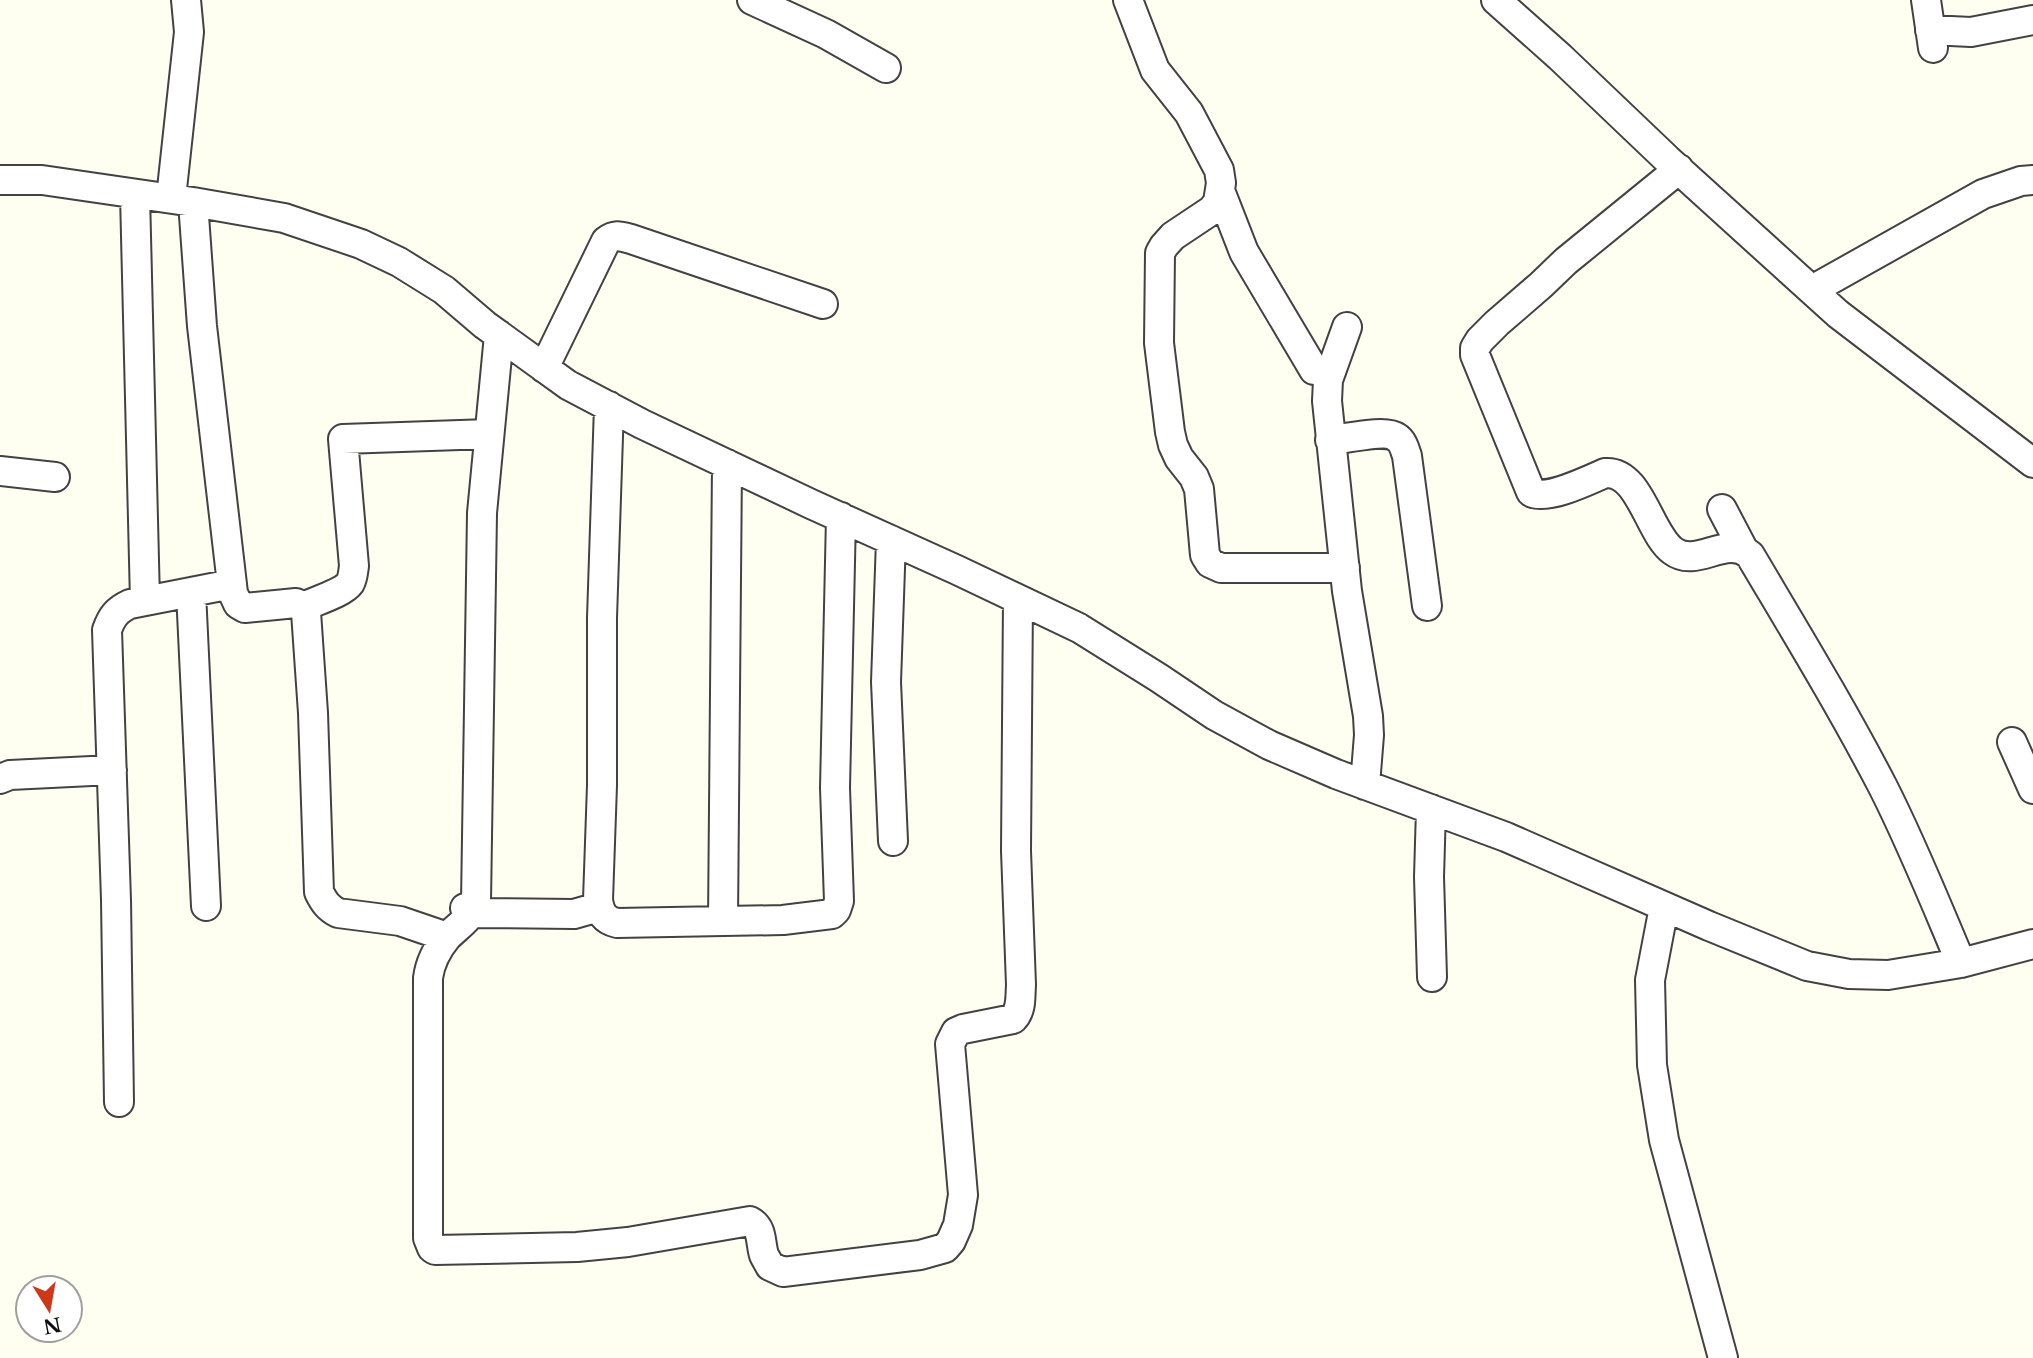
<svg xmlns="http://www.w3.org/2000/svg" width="2033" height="1358" font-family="'Libre Baskerville',serif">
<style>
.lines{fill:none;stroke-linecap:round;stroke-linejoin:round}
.minor-casing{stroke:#424242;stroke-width:32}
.minor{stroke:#fff;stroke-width:28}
</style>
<rect width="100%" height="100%" fill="#fffff1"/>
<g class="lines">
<g class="minor-casing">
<path id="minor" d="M 752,0 L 826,34 L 886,68
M 1128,0 L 1155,70 L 1189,113 L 1219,170 L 1221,183 L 1218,202 L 1212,210 L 1173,236 L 1164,246 L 1160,253 L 1159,343 L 1170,432 L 1173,445 L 1179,458 L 1194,477 L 1199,489 L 1205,555 L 1210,563 L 1221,568 L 1345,568
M 1496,0 L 1560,57 L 1667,159 L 1838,314 L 2033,463
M 1926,0 L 1933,48
M 1930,30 L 1971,32 L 2033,20
M 1679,169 L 1566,261 L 1541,285 L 1497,323 L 1480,340 L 1475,348 L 1475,355 L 1531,492 C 1546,501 1589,480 1605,473 C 1640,470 1649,534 1673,551 C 1697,569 1726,534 1750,555 C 1795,631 1842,708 1883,787 C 1912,844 1936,904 1961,963
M 0,180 L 42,180 L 193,202 L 284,218 L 361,244 L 399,262 L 444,290 L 485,325 L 568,385 L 642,424 L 811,504 L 957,570 L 1079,628 L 1159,678 L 1214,715 L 1269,745 L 1336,774 L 1506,837 L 1709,926 L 1807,966 L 1849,974 L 1888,975 L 1961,963 L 2033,944
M 1221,193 L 1244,252 L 1314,370
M 135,195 L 145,601
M 171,198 L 189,32 L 186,0
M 193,202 L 202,326 L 233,593 L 238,604 L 245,608 L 296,603 L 303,607 L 306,612 L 313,713 L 319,892 C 324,902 328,908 338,913 L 400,921 L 447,937
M 1812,290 L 1983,194 L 2021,181 L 2033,180
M 1347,327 L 1328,380 L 1327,401 L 1347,591 L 1368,716 L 1369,735 L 1365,785
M 499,335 L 482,513 L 476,902 C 470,920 460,924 447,937 C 437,949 430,963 428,978 L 428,1238 L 432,1248 L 435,1250 L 577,1247 L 628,1242 L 750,1221 C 763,1228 760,1242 764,1255 C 766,1259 768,1262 770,1266 L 783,1272 L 920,1255 L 945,1248 L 951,1241 L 958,1225 L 963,1195 L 950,1044 L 956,1032 L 963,1029 L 1013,1019 C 1022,1010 1020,997 1021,985 L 1016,851 L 1018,599
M 544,368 L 606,241 C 615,234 620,236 631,239 L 823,304
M 609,406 L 602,618 L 602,785 L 598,900 C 600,913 604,920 617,923 L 783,920 L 832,914 L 836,910 L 839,901 L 835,788 L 841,517
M 1330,440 C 1344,439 1386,429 1396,437 C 1403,441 1405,450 1407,456 L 1427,606
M 0,471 L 55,477
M 1722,509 L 1743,549
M 891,540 L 886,682 L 893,841
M 191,592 L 206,906
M 303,607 C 315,601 343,593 350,583 C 353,578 353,572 354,566 L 343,439 L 489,434
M 2012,742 L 2033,789
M 0,779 L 10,775 L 112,770
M 1431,809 L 1429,877 L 1432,977
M 1664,907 L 1650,980 L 1652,1065 L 1664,1140 L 1723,1358
M 465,908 L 472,913 L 574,914 L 595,908 L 600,911
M 723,921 L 727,464
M 119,1102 L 116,900 L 107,630 C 112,616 117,610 130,604 L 232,584"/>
</g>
<use href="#minor" class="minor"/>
</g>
<g transform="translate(49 1309) rotate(169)"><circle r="33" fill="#ffffff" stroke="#9f9f9f" stroke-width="2"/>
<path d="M0-5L12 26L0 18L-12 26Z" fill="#ce3718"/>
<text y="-10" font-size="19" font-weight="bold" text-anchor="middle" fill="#0f0f0f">N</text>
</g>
</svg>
